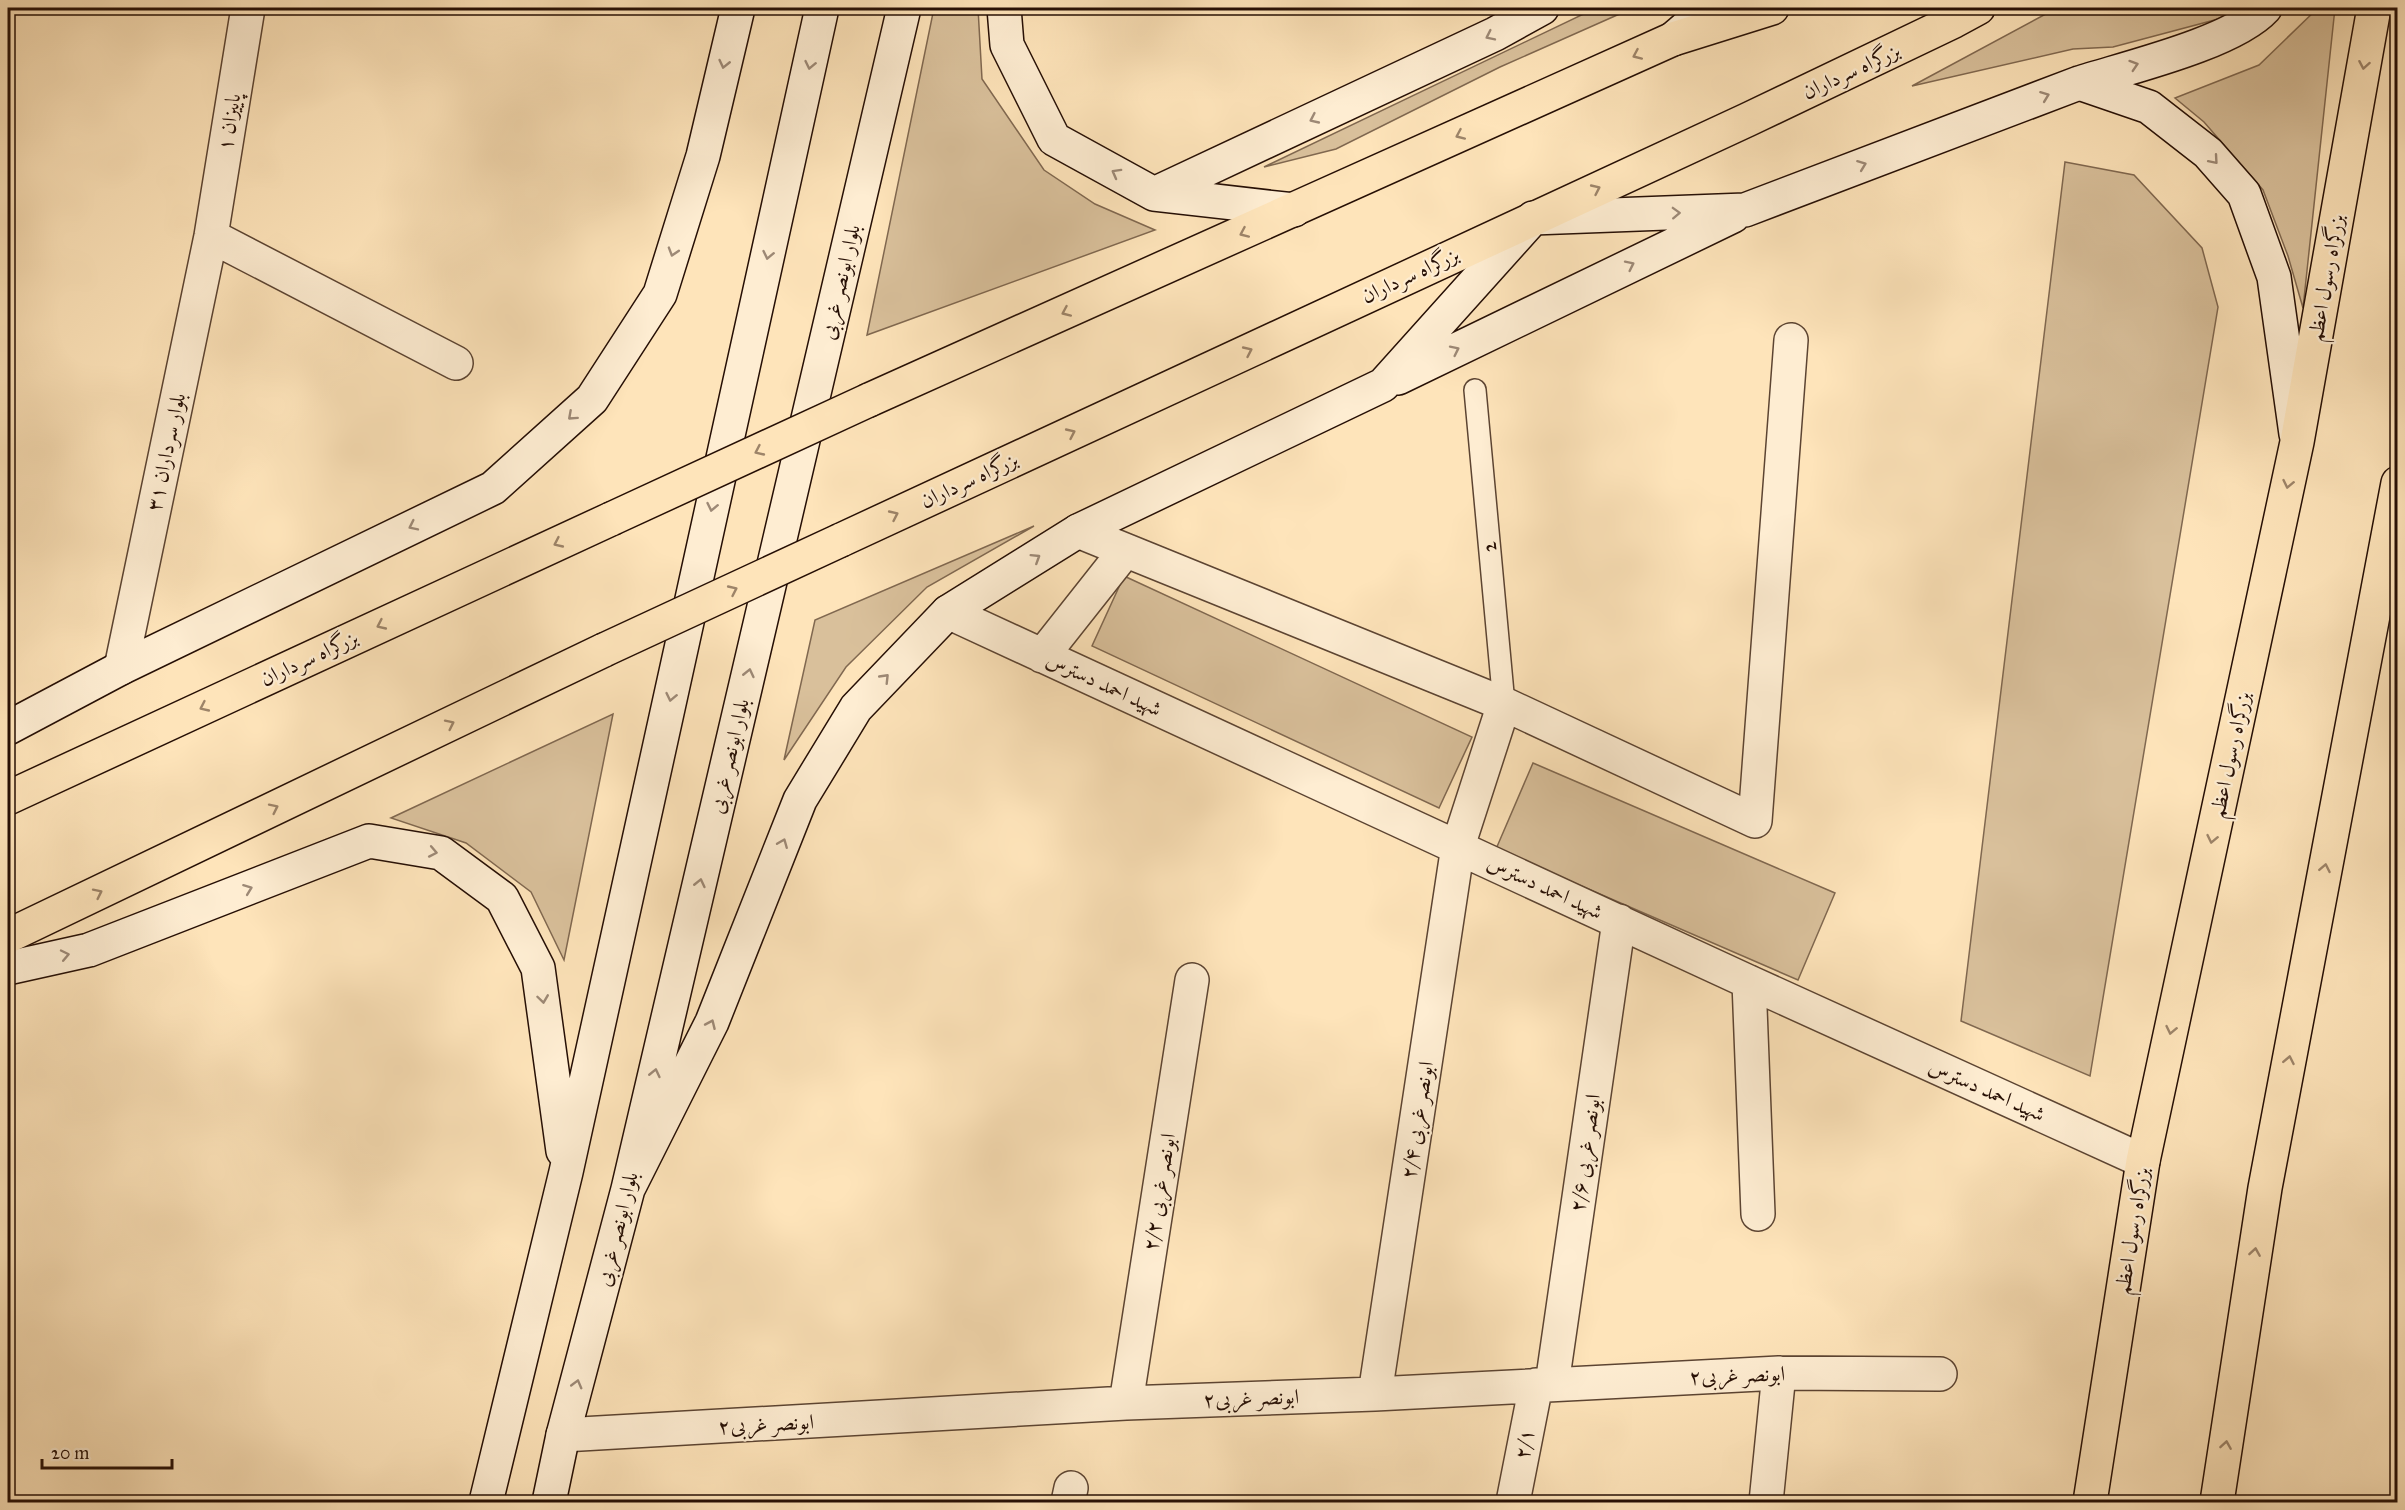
<svg xmlns="http://www.w3.org/2000/svg" width="2405" height="1510" font-family="'IM FELL Great Primer',Amiri,serif">
<style>
.green{fill:#d9c09b;stroke:#806850;stroke-width:1.5}
.lines{fill:none;stroke-linecap:round;stroke-linejoin:round}
.service-casing{stroke:#5c4432;stroke-width:24}
.minor-casing{stroke:#5c4432;stroke-width:36}
.secondary-casing{stroke:#260f05;stroke-width:36}
.trunk-casing{stroke:#260f05;stroke-width:36}
.service{stroke:#feedd2;stroke-width:21}
.minor{stroke:#feedd2;stroke-width:33}
.secondary{stroke:#feedd2;stroke-width:33}
.trunk{stroke:#fee4ba;stroke-width:33}
.trunk-bridge-casing{stroke:#260f05;stroke-width:36;stroke-linecap:butt}
.trunk-bridge{stroke:#fee4ba;stroke-width:33}
.oneway{stroke:#9d8976}
.oneway2{stroke:#9d8469}
.labels{text-anchor:middle;dominant-baseline:central;stroke-width:4.5;stroke-linejoin:round;paint-order:stroke}
.street-label{font-size:21px;fill:#260f05;stroke:#feedd2}
</style>
<rect width="100%" height="100%" fill="#fee4ba"/>
<filter id="stains"><feTurbulence type="fractalNoise" baseFrequency=".00333" numOctaves="4"/><feColorMatrix values="0 0 0 0 .2 0 0 0 0 .09 0 0 0 0 .02 0 0 0 .5 -.17"/></filter>
<radialGradient id="worn" r=".72"><stop offset=".6" stop-color="#630" stop-opacity="0"/><stop offset="1" stop-color="#630" stop-opacity=".3"/></radialGradient>
<path class="green" d="M 934,8 L 978,8 L 982,79 L 1044,170 L 1095,204 L 1155,230 L 867,335 Z
M 1596,8 L 1633,8 L 1500,67 L 1336,149 L 1264,167 Z
M 2057,8 L 2230,8 L 2222,18 L 2113,47 L 2073,49 L 1912,86 Z
M 2318,8 L 2335,8 L 2303,308 L 2288,256 L 2263,190 L 2204,122 L 2175,98 L 2259,65 Z
M 2065,162 L 2134,175 L 2202,248 L 2218,307 L 2090,1076 L 1961,1021 Z
M 1034,526 L 927,587 L 846,667 L 784,760 L 815,620 Z
M 1124,576 L 1472,737 L 1439,808 L 1092,646 Z
M 613,714 L 564,960 L 531,892 L 466,843 L 391,818 Z
M 1533,763 L 1835,893 L 1798,980 L 1496,849 Z"/>
<g class="lines">
<g class="service-casing">
<path id="service" d="M 1475,390 L 1504,704"/>
</g>
<g class="minor-casing">
<path id="minor" d="M 211,236 L 456,363
M 1078,531 L 1504,704 L 1755,821 L 1791,340
M 948,612 L 1749,982 L 2143,1161
M 1042,656 L 1125,551
M 121,668 L 211,236 L 248,8
M 1749,982 L 1758,1214
M 1552,1384 L 1619,921
M 1375,1394 L 1458,846 L 1504,704
M 1126,1403 L 1192,980
M 563,1435 L 1126,1403 L 1375,1394 L 1779,1373 L 1940,1374
M 1068,1502 L 1071,1488
M 1513,1502 L 1536,1385
M 1766,1502 L 1779,1373"/>
</g>
<g class="secondary-casing">
<path id="secondary" d="M 1004,8 L 1007,45 L 1054,139 L 1154,194 L 1294,210
M 1673,39 L 1709,8
M 2079,83 C 2126,68 2233,43 2265,8
M 1154,194 L 1495,34 L 1542,8
M 1398,378 L 1733,216
M 8,728 L 121,668 L 493,488 L 592,399 L 660,294 L 703,156 L 738,8
M 8,968 L 89,950 L 369,841 L 441,853 L 502,898 L 538,968 L 563,1151
M 628,1189 L 712,1022 L 800,800 L 856,708 L 948,612 L 1078,531 L 1383,385 L 1533,218 L 1745,210 L 2079,83 L 2149,107 L 2208,153 L 2244,194 L 2274,277 L 2296,434
M 486,1502 L 566,1172 L 822,8
M 549,1502 L 563,1435 L 628,1189 L 904,8"/>
</g>
<g class="trunk-casing">
<path id="trunk" d="M 869,400 L 1673,39 L 1772,8
M 841,540 L 1747,120 L 1954,21 L 1978,8
M 8,798 L 611,519
M 8,936 L 604,650
M 2090,1502 L 2143,1161 L 2297,442 L 2374,8
M 2217,1502 L 2265,1188 L 2398,483"/>
</g>
<use href="#service" class="service"/>
<use href="#minor" class="minor"/>
<use href="#secondary" class="secondary"/>
<use href="#trunk" class="trunk"/>
<g class="trunk-bridge-casing">
<path id="trunk-bridge" d="M 611,519 L 869,400
M 604,650 L 841,540"/>
</g>
<use href="#trunk-bridge" class="trunk-bridge"/>
</g>
<defs><path id="oneway-chevron" d="M-2-3.5L2.5 0L-2 3.5" fill="none" stroke-width="1.6" stroke-linecap="round" stroke-linejoin="round" transform="scale(1.5)"/></defs>
<g class="oneway">
<use href="#oneway-chevron" transform="translate(1490 36) rotate(154)"/>
<use href="#oneway-chevron" transform="translate(724 64) rotate(103)"/>
<use href="#oneway-chevron" transform="translate(810 65) rotate(102)"/>
<use href="#oneway-chevron" transform="translate(2134 65) rotate(-18)"/>
<use href="#oneway-chevron" transform="translate(2045 96) rotate(-21)"/>
<use href="#oneway-chevron" transform="translate(1314 119) rotate(155)"/>
<use href="#oneway-chevron" transform="translate(2214 160) rotate(49)"/>
<use href="#oneway-chevron" transform="translate(1862 165) rotate(-21)"/>
<use href="#oneway-chevron" transform="translate(1116 173) rotate(-151)"/>
<use href="#oneway-chevron" transform="translate(1676 213) rotate(-2)"/>
<use href="#oneway-chevron" transform="translate(673 252) rotate(107)"/>
<use href="#oneway-chevron" transform="translate(768 255) rotate(102)"/>
<use href="#oneway-chevron" transform="translate(1630 265) rotate(-26)"/>
<use href="#oneway-chevron" transform="translate(1455 350) rotate(-26)"/>
<use href="#oneway-chevron" transform="translate(572 416) rotate(138)"/>
<use href="#oneway-chevron" transform="translate(712 507) rotate(102)"/>
<use href="#oneway-chevron" transform="translate(413 526) rotate(154)"/>
<use href="#oneway-chevron" transform="translate(1036 558) rotate(-32)"/>
<use href="#oneway-chevron" transform="translate(749 673) rotate(-77)"/>
<use href="#oneway-chevron" transform="translate(885 678) rotate(-46)"/>
<use href="#oneway-chevron" transform="translate(671 697) rotate(102)"/>
<use href="#oneway-chevron" transform="translate(783 843) rotate(-68)"/>
<use href="#oneway-chevron" transform="translate(433 852) rotate(11)"/>
<use href="#oneway-chevron" transform="translate(700 883) rotate(-77)"/>
<use href="#oneway-chevron" transform="translate(248 889) rotate(-21)"/>
<use href="#oneway-chevron" transform="translate(65 955) rotate(-12)"/>
<use href="#oneway-chevron" transform="translate(543 999) rotate(82)"/>
<use href="#oneway-chevron" transform="translate(711 1024) rotate(-66)"/>
<use href="#oneway-chevron" transform="translate(655 1073) rotate(-77)"/>
<use href="#oneway-chevron" transform="translate(577 1384) rotate(-75)"/>
</g>
<g class="oneway2">
<use href="#oneway-chevron" transform="translate(1637 55) rotate(156)"/>
<use href="#oneway-chevron" transform="translate(2364 65) rotate(100)"/>
<use href="#oneway-chevron" transform="translate(1460 135) rotate(156)"/>
<use href="#oneway-chevron" transform="translate(1596 189) rotate(-25)"/>
<use href="#oneway-chevron" transform="translate(1244 233) rotate(156)"/>
<use href="#oneway-chevron" transform="translate(1066 312) rotate(156)"/>
<use href="#oneway-chevron" transform="translate(1248 351) rotate(-25)"/>
<use href="#oneway-chevron" transform="translate(1071 433) rotate(-25)"/>
<use href="#oneway-chevron" transform="translate(759 451) rotate(155)"/>
<use href="#oneway-chevron" transform="translate(2288 484) rotate(102)"/>
<use href="#oneway-chevron" transform="translate(894 515) rotate(-25)"/>
<use href="#oneway-chevron" transform="translate(558 543) rotate(155)"/>
<use href="#oneway-chevron" transform="translate(733 590) rotate(-25)"/>
<use href="#oneway-chevron" transform="translate(381 625) rotate(155)"/>
<use href="#oneway-chevron" transform="translate(204 707) rotate(155)"/>
<use href="#oneway-chevron" transform="translate(450 724) rotate(-26)"/>
<use href="#oneway-chevron" transform="translate(274 808) rotate(-26)"/>
<use href="#oneway-chevron" transform="translate(2212 839) rotate(102)"/>
<use href="#oneway-chevron" transform="translate(2325 868) rotate(-79)"/>
<use href="#oneway-chevron" transform="translate(98 893) rotate(-26)"/>
<use href="#oneway-chevron" transform="translate(2171 1030) rotate(102)"/>
<use href="#oneway-chevron" transform="translate(2289 1060) rotate(-79)"/>
<use href="#oneway-chevron" transform="translate(2255 1252) rotate(-81)"/>
<use href="#oneway-chevron" transform="translate(2226 1445) rotate(-81)"/>
</g>
<g class="labels">
<g class="street-label">
<text transform="translate(1851 71) rotate(-25)">بزرگراه سرداران</text>
<text transform="translate(229 122) rotate(-81)">پاییزان ۱</text>
<text transform="translate(1410 275) rotate(-25)">بزرگراه سرداران</text>
<text transform="translate(2326 278) rotate(-80)">بزرگراه رسول اعظم</text>
<text transform="translate(840 282) rotate(-77)">بلوار ابونصر غربی</text>
<text transform="translate(166 452) rotate(-78)">بلوار سرداران ۳۱</text>
<text transform="translate(969 480) rotate(-25)">بزرگراه سرداران</text>
<text transform="translate(1489 547) rotate(-95)">2</text>
<text transform="translate(309 658) rotate(-25)">بزرگراه سرداران</text>
<text transform="translate(1104 684) rotate(25)">شهید احمد دسترس</text>
<text transform="translate(2230 755) rotate(-78)">بزرگراه رسول اعظم</text>
<text transform="translate(729 756) rotate(-77)">بلوار ابونصر غربی</text>
<text transform="translate(1545 887) rotate(25)">شهید احمد دسترس</text>
<text transform="translate(1987 1090) rotate(24)">شهید احمد دسترس</text>
<text transform="translate(1417 1120) rotate(-81)">ابونصر غربی ۲/۴</text>
<text transform="translate(1585 1153) rotate(-82)">ابونصر غربی ۲/۶</text>
<text transform="translate(1159 1192) rotate(-81)">ابونصر غربی ۲/۲</text>
<text transform="translate(617 1229) rotate(-76)">بلوار ابونصر غربی</text>
<text transform="translate(2132 1231) rotate(-81)">بزرگراه رسول اعظم</text>
<text transform="translate(1737 1375) rotate(-2)">۲ابونصر غربی</text>
<text transform="translate(1251 1398) rotate(-2)">۲ابونصر غربی</text>
<text transform="translate(766 1424) rotate(-3)">۲ابونصر غربی</text>
<text transform="translate(1524 1444) rotate(-79)">۲/۱</text>
</g>
</g>
<rect width="2405" height="1510" fill="none" stroke="#fee4ba" stroke-width="30"/>
<rect x="9" y="9" width="2387" height="1492" fill="none" stroke="#260f05" stroke-width="3"/>
<rect x="15" y="15" width="2375" height="1480" fill="none" stroke="#260f05" stroke-width="1.5"/>
<path d="M42 1459v9h130v-9" fill="none" stroke="#260f05" stroke-width="3"/>
<text x="51" y="1459" font-size="18" fill="#260f05" stroke="#feedd2" stroke-width="4.5" paint-order="stroke">20 m</text>
<rect width="100%" height="100%" filter="url(#stains)"/>
<rect width="100%" height="100%" fill="url(#worn)"/>
</svg>
